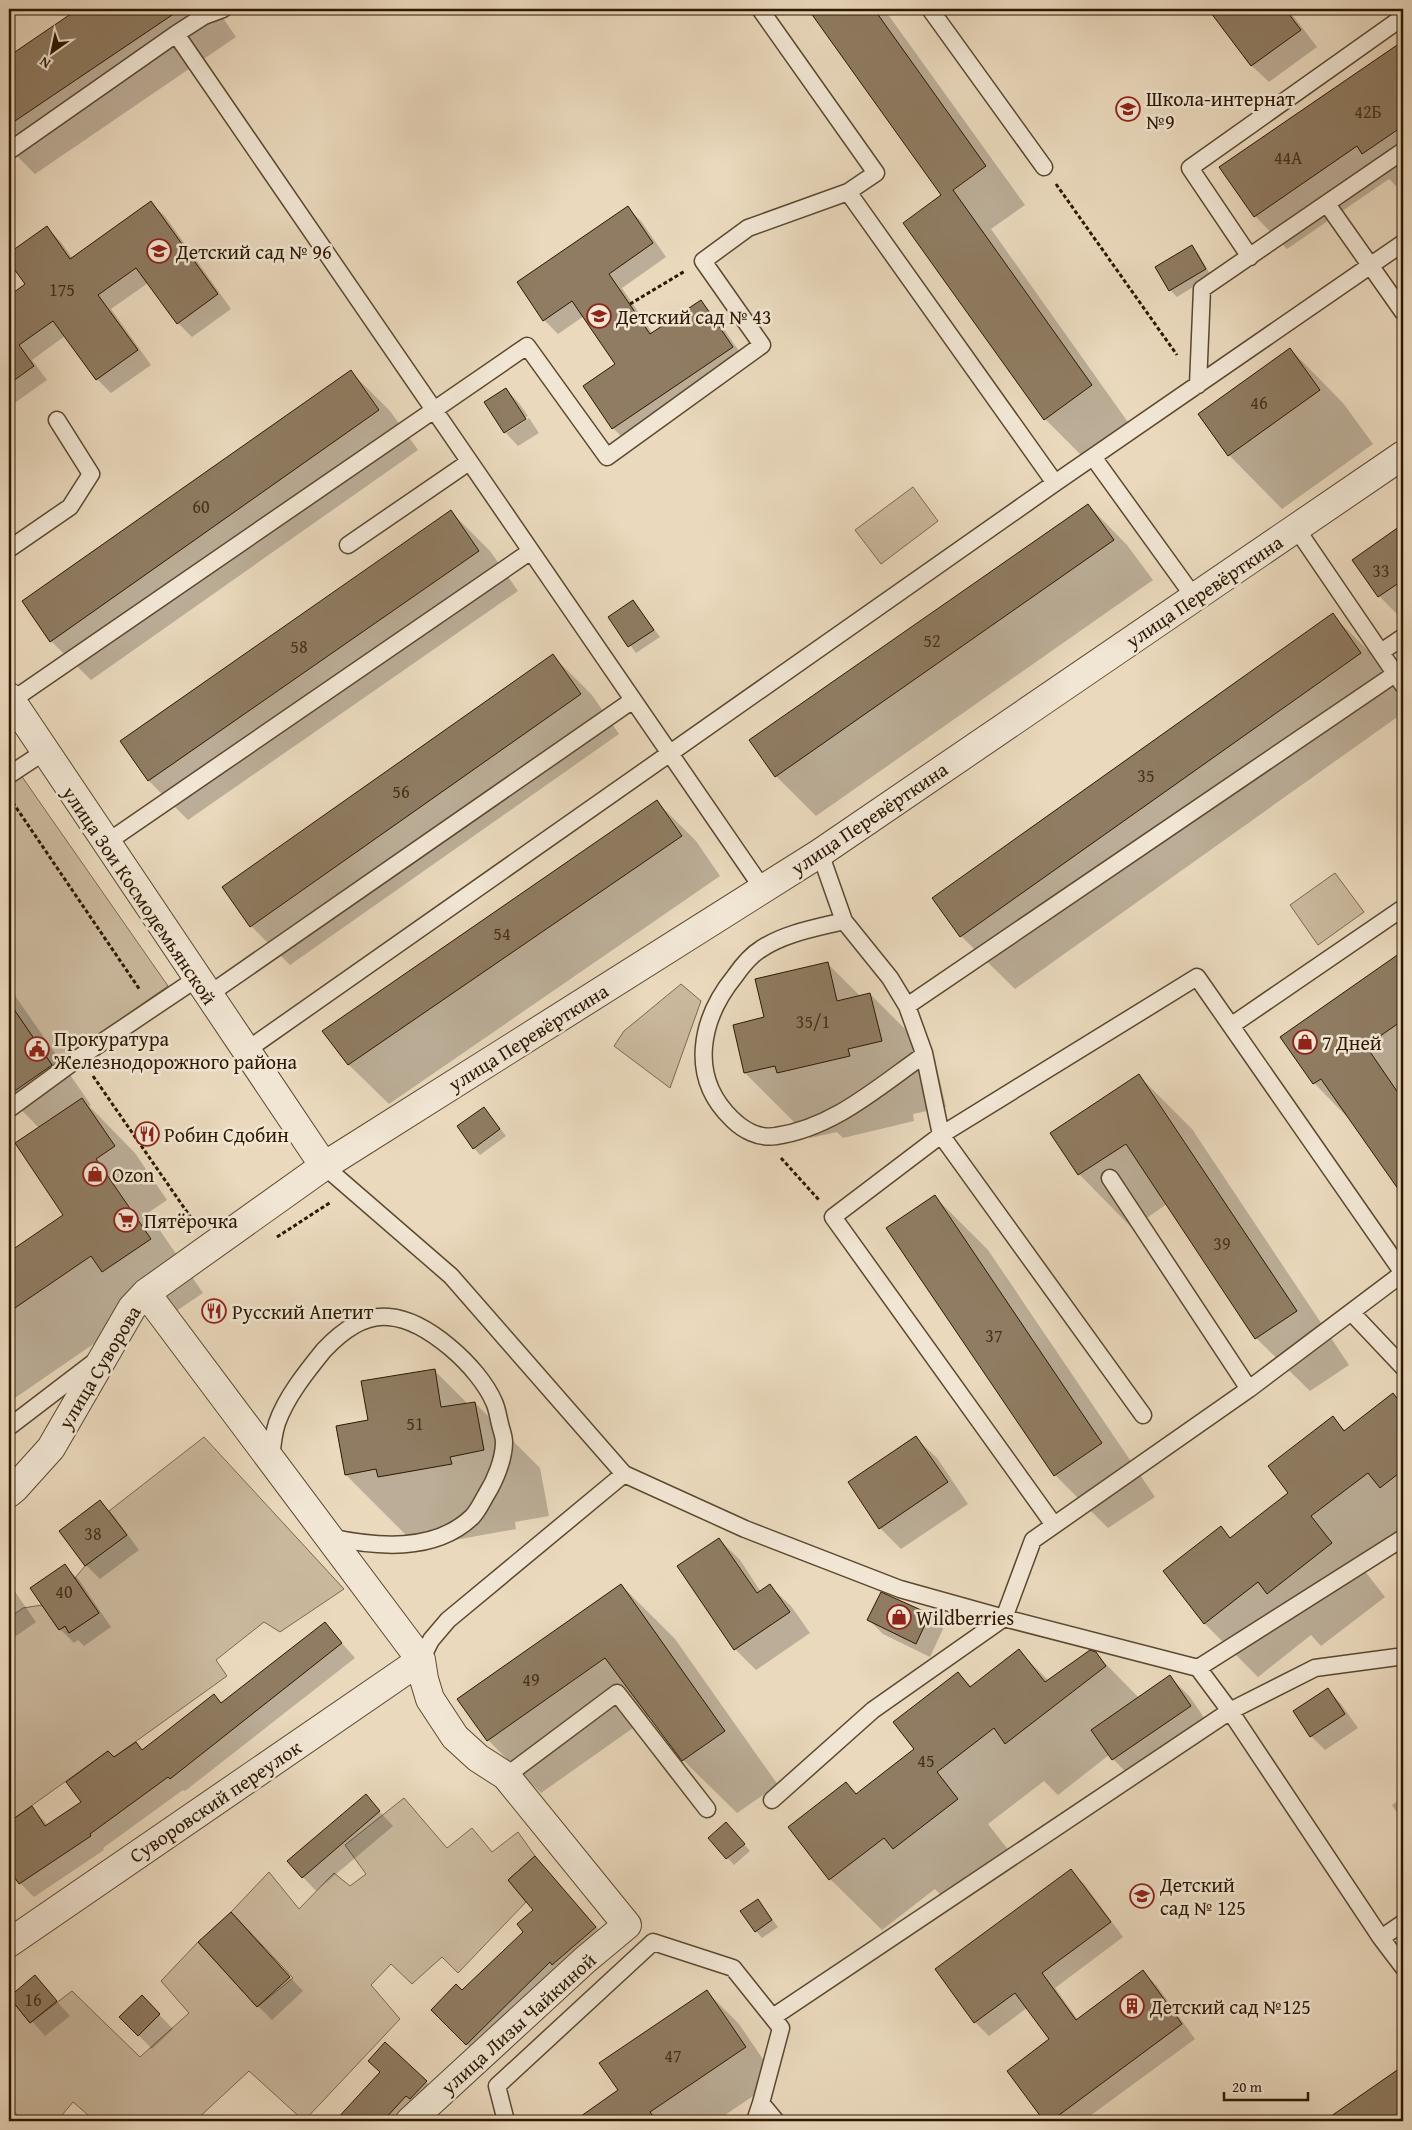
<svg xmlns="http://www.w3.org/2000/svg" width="1412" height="2130" font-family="'Gentium Book Plus',serif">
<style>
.green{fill:#cab89d;stroke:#7c684e}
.shadow{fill:#0003}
.building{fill:#8f7c62;stroke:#2d1800}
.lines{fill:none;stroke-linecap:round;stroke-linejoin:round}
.service-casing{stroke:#5c482f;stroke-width:19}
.minor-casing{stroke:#5c482f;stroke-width:30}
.tertiary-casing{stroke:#5c482f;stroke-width:30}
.path{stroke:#2d1800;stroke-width:3;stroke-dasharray:4 2.5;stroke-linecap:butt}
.service{stroke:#f1e6d4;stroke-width:16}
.minor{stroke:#f1e6d4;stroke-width:28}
.tertiary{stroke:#f1e6d4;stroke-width:28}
.labels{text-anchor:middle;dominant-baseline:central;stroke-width:5;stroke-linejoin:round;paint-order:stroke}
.number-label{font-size:18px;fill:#463118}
.poi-label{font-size:20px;fill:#2d1800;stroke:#f1e6d4;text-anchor:start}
.street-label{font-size:20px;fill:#2d1800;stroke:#f1e6d4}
</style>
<rect width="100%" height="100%" fill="#ead9bd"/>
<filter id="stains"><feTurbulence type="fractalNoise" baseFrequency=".004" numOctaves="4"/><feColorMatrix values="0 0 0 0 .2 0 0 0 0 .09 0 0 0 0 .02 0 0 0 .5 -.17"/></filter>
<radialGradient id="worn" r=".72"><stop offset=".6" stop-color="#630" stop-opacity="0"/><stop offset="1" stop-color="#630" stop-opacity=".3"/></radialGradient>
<path class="green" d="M 913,487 L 938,521 L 881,564 L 855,530 Z
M 9,758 L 168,986 L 53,1066 L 9,1003 Z
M 1335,873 L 1364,912 L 1318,945 L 1290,905 Z
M 681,984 L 701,1001 L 670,1088 L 614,1046 L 624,1031 Z
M 204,1437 L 344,1589 L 280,1632 L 264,1622 L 216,1660 L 227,1676 L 114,1757 L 108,1751 L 13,1819 L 9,1813 L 9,1618 L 23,1608 L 42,1605 L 59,1630 L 65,1626 L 69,1633 L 98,1613 L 75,1578 L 85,1566 L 126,1535 L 109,1511 Z
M 404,1798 L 447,1848 L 472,1828 L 492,1852 L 518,1832 L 535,1856 L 508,1880 L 526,1902 L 458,1973 L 442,1957 L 412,1984 L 391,1964 L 371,1985 L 400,2019 L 304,2121 L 249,2071 L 195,2121 L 95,2121 L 73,2102 L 57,2121 L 24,2121 L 9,2107 L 9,1997 L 30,2023 L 72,1991 L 140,2057 L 189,2013 L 161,1981 L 198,1942 L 257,2007 L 293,1978 L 231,1912 L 269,1872 L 299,1909 L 334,1873 L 350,1886 L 366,1874 L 345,1845 Z"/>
<path class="shadow" d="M 80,9 L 217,9 L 236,37 L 35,174 L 9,148 L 9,57 Z
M 810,9 L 884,9 L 1025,205 L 991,229 L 1130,425 L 1084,458 L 1045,419 L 943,196 Z
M 1209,9 L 1288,9 L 1317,47 L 1269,82 L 1252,66 Z
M 1403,43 L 1403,181 L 1396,186 L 1389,179 L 1287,249 L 1255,216 L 1221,168 Z
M 151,203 L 165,216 L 231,309 L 192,337 L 178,323 L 148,283 L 111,309 L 151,365 L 111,393 L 97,379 L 65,336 L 32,360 L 47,380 L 9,407 L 9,298 L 27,285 L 9,259 L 9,255 L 47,228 L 60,241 L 73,259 Z
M 627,207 L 641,221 L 666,257 L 622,288 L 653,334 L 700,301 L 714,315 L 746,361 L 627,442 L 613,428 L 584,387 L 617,364 L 584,316 L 558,334 L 544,320 L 519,282 Z
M 1191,247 L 1198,253 L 1211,276 L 1177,297 L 1170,290 L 1157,267 Z
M 1290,349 L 1343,403 L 1373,444 L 1282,509 L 1229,455 Z
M 351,372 L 390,411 L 418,450 L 91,680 L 51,641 Z
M 506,389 L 519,403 L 528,416 L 506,430 L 506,433 L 529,418 L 539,433 L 518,446 L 505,432 Z
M 1088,505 L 1127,545 L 1153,580 L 816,816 L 776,776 L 751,741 Z
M 451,512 L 490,551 L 518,591 L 188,820 L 149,781 L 121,741 Z
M 1403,526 L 1403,620 L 1379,596 L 1354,560 Z
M 633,601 L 660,637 L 636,653 L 609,617 Z
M 1332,615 L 1386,668 L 1403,693 L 1403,713 L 1015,989 L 961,936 Z
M 553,656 L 592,695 L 619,734 L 290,965 L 251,926 Z
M 656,801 L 696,841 L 720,876 L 389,1104 L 349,1065 L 324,1031 Z
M 1403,953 L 1403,1194 L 1353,1123 L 1314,1083 L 1282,1038 Z
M 828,964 L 860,996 L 870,994 L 935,1059 L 946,1107 L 913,1114 L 914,1121 L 843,1138 L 837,1132 L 810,1138 L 745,1073 L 765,1018 Z
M 9,987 L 91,1105 L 89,1106 L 135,1153 L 167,1200 L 148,1213 L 203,1293 L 157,1324 L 143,1310 L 9,1402 L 9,1253 L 65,1215 L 39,1128 L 9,1097 Z
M 1139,1076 L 1192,1129 L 1349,1365 L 1310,1391 L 1256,1338 L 1167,1204 L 1132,1228 L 1079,1174 Z
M 484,1108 L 506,1136 L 480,1155 L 474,1148 Z
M 935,1197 L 988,1250 L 1155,1497 L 1108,1528 L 1055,1475 Z
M 434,1370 L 468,1404 L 475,1403 L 540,1468 L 549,1516 L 515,1522 L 516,1529 L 444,1542 L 411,1540 L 346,1475 L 369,1421 Z
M 1393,1395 L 1403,1405 L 1403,1540 L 1364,1570 L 1385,1597 L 1321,1646 L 1311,1635 L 1258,1677 L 1204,1623 L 1220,1528 L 1231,1539 L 1290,1493 L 1332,1418 L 1346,1431 Z
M 916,1438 L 937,1458 L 968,1504 L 901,1549 L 880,1528 L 850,1483 Z
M 100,1502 L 114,1516 L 139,1550 L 100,1579 L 86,1565 Z
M 719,1539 L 740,1560 L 761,1592 L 770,1586 L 791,1606 L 810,1633 L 756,1670 L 735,1649 Z
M 65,1566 L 79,1580 L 111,1627 L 84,1646 L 78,1640 L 74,1643 L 60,1629 Z
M 9,1583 L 36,1622 L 9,1641 Z
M 621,1585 L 675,1639 L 778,1785 L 737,1813 L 683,1760 L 650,1716 L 541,1793 L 488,1740 Z
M 882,1594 L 930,1615 L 943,1629 L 930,1657 L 883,1634 L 869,1620 Z
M 325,1624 L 355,1658 L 185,1791 L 183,1790 L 103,1848 L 104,1850 L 34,1897 L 20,1883 L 9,1867 L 9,1824 L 32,1808 L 48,1825 L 82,1802 L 114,1759 L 143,1751 L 214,1696 L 222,1704 Z
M 1019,1651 L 1049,1681 L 1095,1653 L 1139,1698 L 1170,1677 L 1190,1697 L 1211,1728 L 1134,1780 L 1109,1755 L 1058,1795 L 1044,1781 L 988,1824 L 1009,1851 L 946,1900 L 935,1889 L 882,1930 L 830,1879 L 846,1784 L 857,1794 L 916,1749 L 958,1673 L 972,1687 Z
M 1328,1690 L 1341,1704 L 1358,1728 L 1325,1750 L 1311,1736 Z
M 365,1796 L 393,1826 L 316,1891 L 303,1877 Z
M 1403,1797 L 1403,1822 L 1392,1805 Z
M 733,1831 L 750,1851 L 734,1865 L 710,1838 Z
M 535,1858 L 609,1941 L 480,2057 L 432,2010 L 462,1992 L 525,1932 L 535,1910 Z
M 1071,1871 L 1085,1885 L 1123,1937 L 1055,1988 L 1078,2020 L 1143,1972 L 1157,1986 L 1195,2039 L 1083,2121 L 1045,2121 L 1008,2071 L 1051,2040 L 1027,2008 L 989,2036 L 975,2022 Z
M 758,1900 L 778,1927 L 762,1938 L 756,1931 Z
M 231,1914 L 303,1991 L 272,2020 L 258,2006 Z
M 35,1977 L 70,2016 L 45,2036 L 11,1997 Z
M 707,1992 L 739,2024 L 777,2080 L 716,2121 L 576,2121 L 619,2090 Z
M 142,1997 L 173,2029 L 152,2049 L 121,2017 Z
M 1403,2068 L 1403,2121 L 1326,2121 Z
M 382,2073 L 426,2082 L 440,2095 L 410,2121 L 336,2121 Z"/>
<path class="building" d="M 78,9 L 181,9 L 9,125 L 9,56 Z
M 808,9 L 874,9 L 986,166 L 953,190 L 1092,385 L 1044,420 L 903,223 L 941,195 Z
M 1208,9 L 1285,9 L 1301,30 L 1251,66 Z
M 1403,41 L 1403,126 L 1362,154 L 1357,146 L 1254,217 L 1219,167 Z
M 151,201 L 218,294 L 177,324 L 136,268 L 98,295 L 138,350 L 96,380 L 53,321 L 19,345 L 34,366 L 9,384 L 9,296 L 25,284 L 9,262 L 9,253 L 47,226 L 70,259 Z
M 628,206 L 653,243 L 609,274 L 650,334 L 701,300 L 733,347 L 612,429 L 583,386 L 615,364 L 572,301 L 543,321 L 517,282 Z
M 1192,245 L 1206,269 L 1169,291 L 1155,267 Z
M 1290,348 L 1320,390 L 1228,456 L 1198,414 Z
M 351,370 L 379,410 L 50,642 L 22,601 Z
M 506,388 L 526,419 L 504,433 L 484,402 Z
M 1088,504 L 1114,540 L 775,777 L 749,740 Z
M 451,510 L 479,551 L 148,781 L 120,741 Z
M 1403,524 L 1403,580 L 1378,597 L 1352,560 Z
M 633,600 L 654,630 L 628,647 L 608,617 Z
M 1333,613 L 1361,653 L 960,937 L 932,898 Z
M 553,654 L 581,694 L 250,927 L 222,887 Z
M 657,800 L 682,836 L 348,1065 L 322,1031 Z
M 1403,951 L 1403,1020 L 1366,1046 L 1403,1100 L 1403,1196 L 1321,1079 L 1313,1084 L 1280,1037 Z
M 828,962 L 837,1001 L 870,993 L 882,1041 L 848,1049 L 850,1056 L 777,1073 L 775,1066 L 744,1073 L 733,1025 L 764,1017 L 755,979 Z
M 9,1002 L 52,1065 L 9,1095 Z
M 1139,1074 L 1297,1311 L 1255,1339 L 1126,1144 L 1078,1175 L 1050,1133 Z
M 82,1098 L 115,1146 L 96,1159 L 151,1239 L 102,1272 L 91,1256 L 9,1312 L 9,1252 L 63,1215 L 15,1143 Z
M 484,1107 L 500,1129 L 473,1149 L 457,1126 Z
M 935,1195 L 1102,1443 L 1054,1476 L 886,1228 Z
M 435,1369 L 441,1407 L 475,1402 L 484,1450 L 450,1457 L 452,1464 L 378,1477 L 376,1469 L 345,1475 L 336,1426 L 368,1420 L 361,1381 Z
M 1393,1393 L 1403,1406 L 1403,1470 L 1380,1488 L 1368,1473 L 1311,1516 L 1332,1543 L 1267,1594 L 1258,1582 L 1204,1624 L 1163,1571 L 1221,1526 L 1230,1538 L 1288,1493 L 1268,1466 L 1333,1416 L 1344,1431 Z
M 916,1436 L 948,1482 L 879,1529 L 848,1482 Z
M 100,1500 L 127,1535 L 85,1566 L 59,1531 Z
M 719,1538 L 757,1593 L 770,1584 L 790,1612 L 734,1650 L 677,1566 Z
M 65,1564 L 99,1613 L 69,1633 L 65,1626 L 59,1630 L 30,1588 Z
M 621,1584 L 725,1731 L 682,1761 L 605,1658 L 487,1741 L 457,1699 Z
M 881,1592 L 930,1614 L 916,1644 L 867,1620 Z
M 325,1622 L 342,1643 L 170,1779 L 168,1777 L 90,1834 L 91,1836 L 19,1884 L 9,1869 L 9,1822 L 32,1806 L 45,1826 L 81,1802 L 66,1782 L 108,1751 L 114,1757 L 136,1742 L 142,1750 L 214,1694 L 221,1703 Z
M 1019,1649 L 1045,1682 L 1090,1650 L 1096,1652 L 1106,1666 L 1005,1744 L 994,1728 L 937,1772 L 958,1799 L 893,1849 L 884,1838 L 829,1880 L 788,1827 L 846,1782 L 856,1794 L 914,1749 L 893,1722 L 958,1672 L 970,1687 Z
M 1170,1675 L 1191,1706 L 1112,1760 L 1091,1730 Z
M 1328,1688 L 1345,1714 L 1310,1737 L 1293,1711 Z
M 366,1794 L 380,1811 L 302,1878 L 287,1861 Z
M 726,1822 L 745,1844 L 726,1859 L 708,1838 Z
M 535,1856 L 596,1927 L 552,1965 L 550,1962 L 466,2045 L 431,2010 L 456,1984 L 462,1990 L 523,1932 L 517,1924 L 533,1910 L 508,1880 Z
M 1071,1869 L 1111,1922 L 1042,1973 L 1076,2020 L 1143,1970 L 1182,2024 L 1051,2121 L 1044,2121 L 1007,2071 L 1049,2039 L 1015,1993 L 974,2023 L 935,1969 Z
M 758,1899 L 772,1920 L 755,1932 L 740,1911 Z
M 231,1912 L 290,1977 L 257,2007 L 198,1942 Z
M 35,1975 L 57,2001 L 30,2023 L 9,1997 Z
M 707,1990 L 746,2047 L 650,2112 L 657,2121 L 574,2121 L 618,2090 L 599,2063 Z
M 142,1995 L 160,2014 L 138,2036 L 119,2017 Z
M 385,2042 L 427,2081 L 410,2099 L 406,2096 L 383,2121 L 335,2121 L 380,2072 L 368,2061 Z
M 1403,2066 L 1403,2121 L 1324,2121 Z"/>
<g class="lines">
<g class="service-casing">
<path id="service" d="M 760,9 L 876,173 L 848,192 L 1055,483
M 930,9 L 1044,167
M 176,34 L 763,889
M 9,151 L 176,34 L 204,16 L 223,9
M 1327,204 L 1403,312
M 1250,257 L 1190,168 L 1403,17
M 1198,385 L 1202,289 L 1403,151
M 1093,457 L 1194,597
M 1296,528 L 1403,685
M 348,545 L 469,462
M 9,549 L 70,507 L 91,474 L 57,420
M 1381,652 L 1403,637
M 11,701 L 527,346 L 607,457 L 762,345 L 703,261 L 748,228 L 848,192
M 9,775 L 44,752
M 106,843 L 531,551
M 820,853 L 844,921 L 890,978 L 907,1006 L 924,1053 L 941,1135 L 1197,977 L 1403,1273
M 844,921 C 816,928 785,933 761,949 C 751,955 742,966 735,976 C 700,1019 688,1077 732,1119 C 743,1130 759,1139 776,1136 C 833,1128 878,1087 924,1055
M 208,995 L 633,700
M 907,1006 L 1395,674
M 1232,1025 L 1403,908
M 247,1050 L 1055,483 L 1403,243
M 9,1109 L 80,1057 L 196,979
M 324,1166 L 451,1276 L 624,1474 L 745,1529 L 900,1589 L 1004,1618 L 1198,1668 L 1403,1538
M 1110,1178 L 1249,1389 L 1403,1273
M 1352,1313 L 1403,1367
M 9,1427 L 94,1362
M 271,1460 C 272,1448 273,1435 277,1423 C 286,1397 307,1371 324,1350 C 340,1333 364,1314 389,1317 C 427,1320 479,1367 494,1402 C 497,1408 498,1416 500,1424 C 501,1429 504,1436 504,1442 C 504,1459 495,1481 486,1495 C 482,1502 478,1511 472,1517 C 434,1553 376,1547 329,1537
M 1054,1525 L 833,1217 L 941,1135 L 1143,1415
M 421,1660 L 431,1640 L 448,1620 L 624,1474
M 1198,1668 L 1230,1711 L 1381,1938 L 1403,1923
M 506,1776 L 617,1693 L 707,1809
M 772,1800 L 873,1710 L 1004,1618 L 1033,1540 L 1249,1389
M 1381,1938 L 1403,1967
M 773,2017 L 1230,1711 L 1315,1668 L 1397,1657 L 1403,1657
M 506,2121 L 497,2086 L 653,1942 L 733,1968 L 781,2028 L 761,2103
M 755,2121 L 761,2103 L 776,2121"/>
</g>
<g class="minor-casing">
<path id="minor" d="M 146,1293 L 421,1660 L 424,1679 L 430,1699 L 455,1737 L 478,1758 L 506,1776 L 627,1925 L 585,1960 L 410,2121
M 9,1493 L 15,1488 L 51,1448 L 132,1308 L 146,1293 L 324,1166
M 9,1943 L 421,1660"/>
</g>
<g class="tertiary-casing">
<path id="tertiary" d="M 9,697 L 324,1166 L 820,853 L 1403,455"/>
</g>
<path class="path" d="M 1056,184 L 1177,355
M 630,304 L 685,271
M 9,797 L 140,990
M 93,1076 L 196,1225
M 781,1158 L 819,1200
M 277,1237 L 331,1202"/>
<use href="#service" class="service"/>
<use href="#minor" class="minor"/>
<use href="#tertiary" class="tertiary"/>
</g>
<defs>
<g id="school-ring" transform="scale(1.25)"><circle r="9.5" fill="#f1e6d4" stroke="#8f2418" stroke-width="1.5"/><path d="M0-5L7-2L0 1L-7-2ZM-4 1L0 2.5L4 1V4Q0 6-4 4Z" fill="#8f2418"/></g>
<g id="shop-ring" transform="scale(1.25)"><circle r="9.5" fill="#f1e6d4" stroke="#8f2418" stroke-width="1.5"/><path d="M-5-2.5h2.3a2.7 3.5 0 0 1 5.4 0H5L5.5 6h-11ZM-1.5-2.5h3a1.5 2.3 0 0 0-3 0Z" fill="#8f2418"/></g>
<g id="civic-ring" transform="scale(1.25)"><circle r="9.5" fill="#f1e6d4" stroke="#8f2418" stroke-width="1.5"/><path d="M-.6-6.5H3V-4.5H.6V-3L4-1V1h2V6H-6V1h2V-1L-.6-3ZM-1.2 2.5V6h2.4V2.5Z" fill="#8f2418"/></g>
<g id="restaurant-ring" transform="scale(1.25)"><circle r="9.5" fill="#f1e6d4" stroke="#8f2418" stroke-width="1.5"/><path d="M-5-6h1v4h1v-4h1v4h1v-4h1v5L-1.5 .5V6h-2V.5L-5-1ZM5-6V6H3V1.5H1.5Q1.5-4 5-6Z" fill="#8f2418"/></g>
<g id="supermarket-ring" transform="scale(1.25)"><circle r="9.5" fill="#f1e6d4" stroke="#8f2418" stroke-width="1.5"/><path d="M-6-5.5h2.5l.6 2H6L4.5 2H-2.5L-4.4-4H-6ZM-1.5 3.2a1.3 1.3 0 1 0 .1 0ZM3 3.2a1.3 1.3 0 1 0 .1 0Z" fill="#8f2418"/></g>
<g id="building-ring" transform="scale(1.25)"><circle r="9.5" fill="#f1e6d4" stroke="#8f2418" stroke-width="1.5"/><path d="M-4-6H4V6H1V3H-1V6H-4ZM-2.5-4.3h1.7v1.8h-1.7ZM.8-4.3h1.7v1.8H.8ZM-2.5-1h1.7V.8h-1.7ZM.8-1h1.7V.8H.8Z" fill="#8f2418"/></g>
</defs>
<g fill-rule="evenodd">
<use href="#school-ring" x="1128" y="109"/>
<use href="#school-ring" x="159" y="251"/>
<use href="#school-ring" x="599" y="316"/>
<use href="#shop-ring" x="1305" y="1042"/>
<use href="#civic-ring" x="37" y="1049"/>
<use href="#restaurant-ring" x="147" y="1134"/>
<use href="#shop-ring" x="95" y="1174"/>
<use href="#supermarket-ring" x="126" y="1220"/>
<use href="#restaurant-ring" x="214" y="1311"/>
<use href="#shop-ring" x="899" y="1617"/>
<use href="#school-ring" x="1142" y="1896"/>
<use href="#building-ring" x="1132" y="2006"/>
</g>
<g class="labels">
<g class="number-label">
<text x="1368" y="111">42Б</text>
<text x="1288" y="157">44А</text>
<text x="62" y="289">175</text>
<text x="1259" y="402">46</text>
<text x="201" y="506">60</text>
<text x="1381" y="570">33</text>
<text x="932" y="640">52</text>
<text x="299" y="646">58</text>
<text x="1146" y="775">35</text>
<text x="401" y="791">56</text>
<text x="502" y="933">54</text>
<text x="813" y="1021">35/1</text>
<text x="1222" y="1243">39</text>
<text x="994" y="1335">37</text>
<text x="415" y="1423">51</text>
<text x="93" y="1533">38</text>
<text x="64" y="1591">40</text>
<text x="531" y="1679">49</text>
<text x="926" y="1760">45</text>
<text x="33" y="1999">16</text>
<text x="673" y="2055">47</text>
</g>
<g class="poi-label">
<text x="1146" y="98">Школа-интернат<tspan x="1146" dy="23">№9</tspan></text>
<text x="176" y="251">Детский сад № 96</text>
<text x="616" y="316">Детский сад № 43</text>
<text x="54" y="1038">Прокуратура<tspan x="54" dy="23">Железнодорожного района</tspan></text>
<text x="1322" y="1042">7 Дней</text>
<text x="164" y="1134">Робин Сдобин</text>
<text x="112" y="1174">Ozon</text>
<text x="144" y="1220">Пятёрочка</text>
<text x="232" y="1311">Русский Апетит</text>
<text x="916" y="1617">Wildberries</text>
<text x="1160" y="1884">Детский<tspan x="1160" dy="23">сад № 125</tspan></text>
<text x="1150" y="2006">Детский сад №125</text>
</g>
<g class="street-label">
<text transform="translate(1204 591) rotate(-34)">улица Перевёрткина</text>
<text transform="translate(869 818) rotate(-34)">улица Перевёрткина</text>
<text transform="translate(140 895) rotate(56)">улица Зои Космодемьянской</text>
<text transform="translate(528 1037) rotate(-32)">улица Перевёрткина</text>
<text transform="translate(99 1367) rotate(-59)">улица Суворова</text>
<text transform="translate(215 1801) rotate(-34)">Суворовский переулок</text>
<text transform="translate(518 2023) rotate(-42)">улица Лизы Чайкиной</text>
</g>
</g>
<rect width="1412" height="2130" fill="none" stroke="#ead9bd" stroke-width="30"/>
<rect x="10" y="10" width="1392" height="2110" fill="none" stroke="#2d1800" stroke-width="2.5"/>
<rect x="15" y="15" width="1382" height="2100" fill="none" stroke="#2d1800"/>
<g transform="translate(52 52) rotate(213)" stroke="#f1e6d4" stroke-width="4" paint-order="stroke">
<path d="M0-4L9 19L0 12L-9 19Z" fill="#2d1800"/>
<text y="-8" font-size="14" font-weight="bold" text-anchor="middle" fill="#2d1800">N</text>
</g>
<path d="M1224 2092v8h84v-8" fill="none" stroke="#2d1800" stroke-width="2.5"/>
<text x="1232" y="2092" font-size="15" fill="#2d1800" stroke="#f1e6d4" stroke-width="4" paint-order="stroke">20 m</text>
<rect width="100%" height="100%" filter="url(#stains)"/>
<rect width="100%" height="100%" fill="url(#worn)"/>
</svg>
